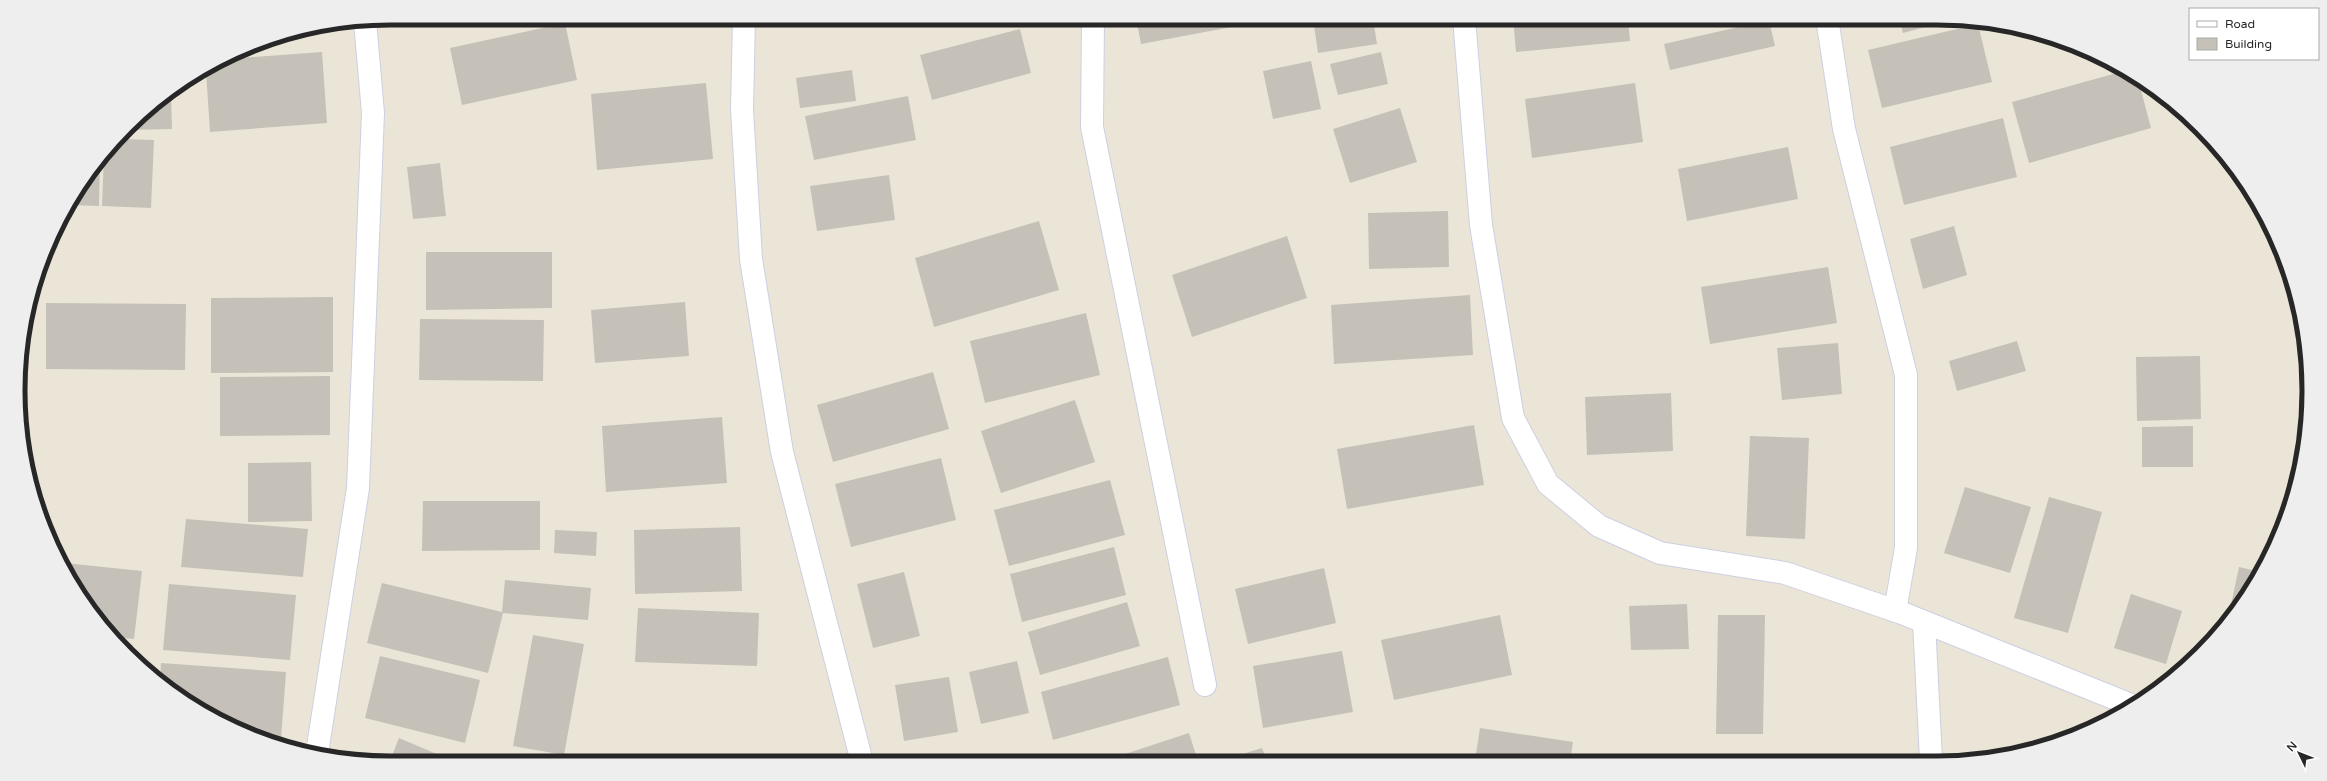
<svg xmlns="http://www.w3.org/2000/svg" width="2327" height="781" font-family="'Varela Round',sans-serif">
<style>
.building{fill:#c6c1b8}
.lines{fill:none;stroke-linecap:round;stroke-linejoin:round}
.street-casing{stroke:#cdcfe1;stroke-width:24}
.street{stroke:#fff;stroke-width:22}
.rim{fill:none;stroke:#272727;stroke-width:5}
</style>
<rect width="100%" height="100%" fill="#ebe5d8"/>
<path class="building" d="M 1136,18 L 1252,18 L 1253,23 L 1141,44 Z
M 1313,18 L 1373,18 L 1377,44 L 1318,53 Z
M 1513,18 L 1628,18 L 1630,41 L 1516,52 Z
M 1899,18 L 1936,18 L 1951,20 L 1903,33 Z
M 1769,20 L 1775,46 L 1670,70 L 1664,44 Z
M 565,23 L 577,80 L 462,105 L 450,48 Z
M 1978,24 L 1992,82 L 1882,108 L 1868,50 Z
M 318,25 L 324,25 L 324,29 L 306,29 Z
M 1020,29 L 1031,73 L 932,100 L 920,55 Z
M 322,52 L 327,123 L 210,132 L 206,72 L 227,59 Z
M 1381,52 L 1388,84 L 1338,95 L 1330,64 Z
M 1311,61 L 1321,109 L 1273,119 L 1263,71 Z
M 852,70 L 856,101 L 800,108 L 796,78 Z
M 2124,71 L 2138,79 L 2151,128 L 2029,163 L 2012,102 Z
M 706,83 L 713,159 L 597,170 L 591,94 Z
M 1635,83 L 1643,142 L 1532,158 L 1525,99 Z
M 171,94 L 172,129 L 126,130 L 145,111 Z
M 908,96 L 916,140 L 814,160 L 805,116 Z
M 1400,108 L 1417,162 L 1350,183 L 1333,129 Z
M 2003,118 L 2017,177 L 1904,205 L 1890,147 Z
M 119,139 L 154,140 L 151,208 L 102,206 L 104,154 Z
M 1788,147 L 1798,199 L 1687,221 L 1678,169 Z
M 100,158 L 99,206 L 69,205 L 95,164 Z
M 440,163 L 446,216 L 413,219 L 407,167 Z
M 889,175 L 895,220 L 817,231 L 810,186 Z
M 1448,211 L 1449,267 L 1369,269 L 1368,213 Z
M 1039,221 L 1059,290 L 934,327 L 915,258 Z
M 1954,226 L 1967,275 L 1923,289 L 1910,239 Z
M 1287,236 L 1307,298 L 1192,337 L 1172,275 Z
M 426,252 L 552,252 L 552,308 L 426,310 Z
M 1828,267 L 1837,323 L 1710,344 L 1701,287 Z
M 1470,295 L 1473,355 L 1334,364 L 1331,305 Z
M 333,297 L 333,372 L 211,373 L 211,298 Z
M 685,302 L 689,356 L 595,363 L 591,310 Z
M 46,303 L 186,304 L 185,370 L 46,369 Z
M 1086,313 L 1100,375 L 985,403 L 970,341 Z
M 420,319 L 544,320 L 543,381 L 419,380 Z
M 2017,341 L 2026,371 L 1957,391 L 1949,361 Z
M 1838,343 L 1842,394 L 1782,400 L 1777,348 Z
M 2200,356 L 2201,419 L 2137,421 L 2136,357 Z
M 933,372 L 949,429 L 833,462 L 817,405 Z
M 330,376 L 330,435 L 220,436 L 220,377 Z
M 1671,393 L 1673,451 L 1587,455 L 1585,397 Z
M 1075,400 L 1095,462 L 1001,493 L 981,431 Z
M 722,417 L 727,483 L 606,492 L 602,426 Z
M 1474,425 L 1484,485 L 1347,509 L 1337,449 Z
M 2193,426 L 2193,467 L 2142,467 L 2142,427 Z
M 1750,436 L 1809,438 L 1805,539 L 1746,536 Z
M 941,458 L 956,520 L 851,547 L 835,484 Z
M 311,462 L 312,521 L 248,522 L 248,463 Z
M 1110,480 L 1125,535 L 1009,566 L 994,510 Z
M 1965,487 L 2031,507 L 2010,573 L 1944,553 Z
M 2049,497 L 2102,512 L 2068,633 L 2014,618 Z
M 423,501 L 540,501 L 540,550 L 422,551 Z
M 186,519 L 308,529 L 303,577 L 181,567 Z
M 740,527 L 742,591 L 635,594 L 634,530 Z
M 555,530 L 597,532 L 596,556 L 554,553 Z
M 1114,547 L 1126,595 L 1022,622 L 1010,574 Z
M 65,563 L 142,571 L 134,639 L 113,637 L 81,598 Z
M 2239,567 L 2261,572 L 2229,614 Z
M 1324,568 L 1336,623 L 1248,644 L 1235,589 Z
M 904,572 L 920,636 L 873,648 L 857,584 Z
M 505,580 L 591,588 L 588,620 L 503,613 L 488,673 L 367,643 L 382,583 L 502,612 Z
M 169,584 L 296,595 L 290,660 L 163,650 Z
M 2131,594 L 2182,611 L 2166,664 L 2114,648 Z
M 1127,602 L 1140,646 L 1040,675 L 1028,632 Z
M 1687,604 L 1689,649 L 1631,650 L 1629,606 Z
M 638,608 L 759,613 L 757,666 L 635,662 Z
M 1500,615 L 1512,675 L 1394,700 L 1381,640 Z
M 1718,615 L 1765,615 L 1763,734 L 1716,734 Z
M 533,635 L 584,644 L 564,755 L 513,746 Z
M 119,644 L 133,645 L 132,658 L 127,654 Z
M 1342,651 L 1353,712 L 1263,728 L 1253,666 Z
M 380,656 L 480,680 L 465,743 L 365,718 Z
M 1168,657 L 1180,705 L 1053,740 L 1041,692 Z
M 1017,661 L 1029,713 L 981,724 L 969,672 Z
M 161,663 L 286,672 L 281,739 L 268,738 L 183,700 L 160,681 Z
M 949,677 L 958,732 L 904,741 L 895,685 Z
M 1480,728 L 1573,742 L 1570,761 L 1475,761 Z
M 1189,733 L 1198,761 L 1128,762 L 1125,754 Z
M 399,738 L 458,763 L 389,763 Z
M 1262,748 L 1267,761 L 1231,761 L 1230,758 Z"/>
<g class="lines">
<g class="street-casing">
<path id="street" d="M 744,18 L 742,110 L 751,259 L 782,452 L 862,762
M 1093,18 L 1092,127 L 1205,685
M 1464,18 L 1481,225 L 1513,418 L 1548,484 L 1599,526 L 1660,553 L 1785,573 L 1902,613 L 2131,705
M 1827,18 L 1844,129 L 1906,375 L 1906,548 L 1895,611
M 1924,622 L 1931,760
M 317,753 L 358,488 L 373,113 L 365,21"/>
</g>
<use href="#street" class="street"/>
</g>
<path d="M0 0H2327V781H0ZM390 25H1937A365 365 0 0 1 2302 390V391A365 365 0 0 1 1937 756H390A365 365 0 0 1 25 391V390A365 365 0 0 1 390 25Z" fill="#eee" fill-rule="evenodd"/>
<path class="rim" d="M390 25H1937A365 365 0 0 1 2302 390V391A365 365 0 0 1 1937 756H390A365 365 0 0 1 25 391V390A365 365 0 0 1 390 25Z"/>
<rect x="2189" y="8" width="130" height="52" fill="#ffffff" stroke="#a9a9a9"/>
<rect x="2197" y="21" width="20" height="6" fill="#ffffff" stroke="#a9a9a9"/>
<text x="2225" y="28" font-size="12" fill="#272727">Road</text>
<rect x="2197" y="38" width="20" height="12" fill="#c6c1b8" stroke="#a9a9a9"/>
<text x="2225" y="48" font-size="12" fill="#272727">Building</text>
<g transform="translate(2299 753) rotate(313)" stroke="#ffffff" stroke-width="3" paint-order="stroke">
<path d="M0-3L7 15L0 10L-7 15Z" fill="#272727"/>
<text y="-6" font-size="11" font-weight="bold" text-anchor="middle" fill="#272727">N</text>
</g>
</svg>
